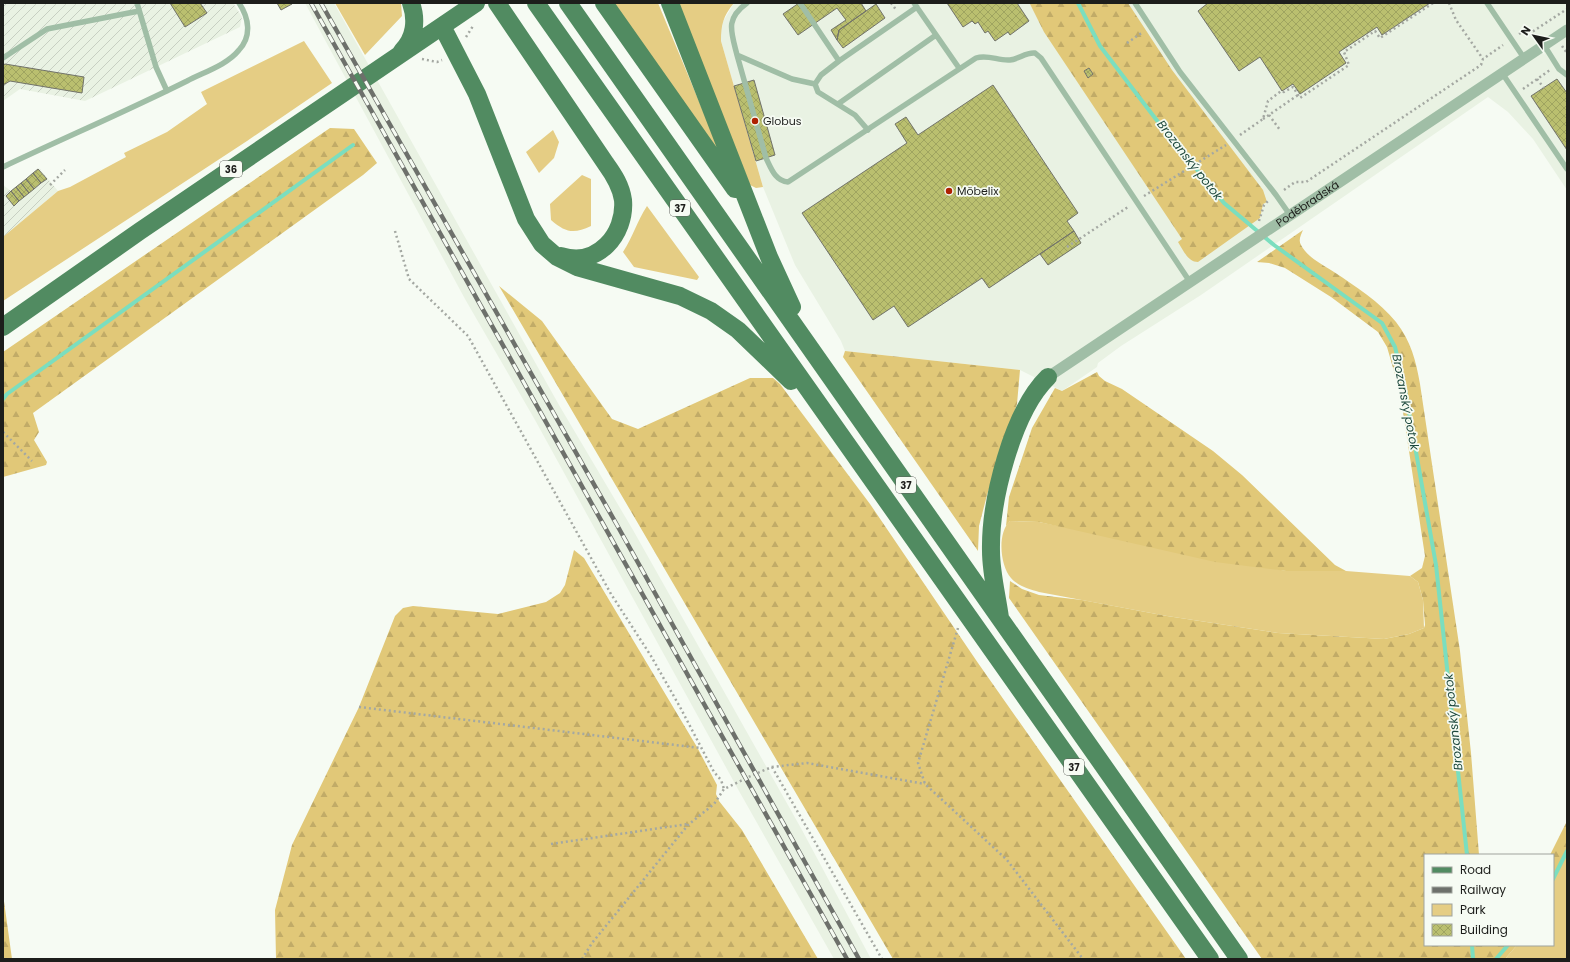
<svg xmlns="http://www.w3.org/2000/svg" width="1570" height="962" font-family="Poppins,sans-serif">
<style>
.built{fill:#e9f2e3}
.industrial{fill:url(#industrial-furrows)}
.green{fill:#e5cd84}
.forest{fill:url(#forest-firs)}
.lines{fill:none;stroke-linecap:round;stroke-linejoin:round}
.stream{stroke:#7bdebf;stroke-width:4}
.building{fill:url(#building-cross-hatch);stroke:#71726a}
.path{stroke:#a4a8a2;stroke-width:2.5;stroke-dasharray:2 3;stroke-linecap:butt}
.lane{stroke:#a0bea6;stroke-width:5.5}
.street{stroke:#a0bea6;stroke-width:11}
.primary{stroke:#518b61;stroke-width:18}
.rail-casing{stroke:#6d706b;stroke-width:4.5}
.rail{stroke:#f6fbf3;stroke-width:3;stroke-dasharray:9;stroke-linecap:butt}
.poi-dot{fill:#ae2102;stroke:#f6fbf3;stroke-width:1.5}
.labels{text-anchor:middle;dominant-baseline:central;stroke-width:3.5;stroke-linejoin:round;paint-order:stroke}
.shield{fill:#f6fbf3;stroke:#5e605c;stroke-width:1}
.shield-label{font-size:10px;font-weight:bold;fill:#1d1e1b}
.poi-label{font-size:11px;fill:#1d1e1b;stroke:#f6fbf3;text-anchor:start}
.street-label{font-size:11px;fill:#1d1e1b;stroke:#f6fbf3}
.water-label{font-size:12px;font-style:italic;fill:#1e493d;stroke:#f6fbf3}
</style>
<defs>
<pattern id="industrial-furrows" width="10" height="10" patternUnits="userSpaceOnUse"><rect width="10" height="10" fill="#e9f2e3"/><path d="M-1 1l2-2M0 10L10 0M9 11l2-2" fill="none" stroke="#c7cfc2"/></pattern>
<pattern id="forest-firs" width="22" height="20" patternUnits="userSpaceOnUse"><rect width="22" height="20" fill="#e1c878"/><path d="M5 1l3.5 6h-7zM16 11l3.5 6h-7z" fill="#c1ab67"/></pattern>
<pattern id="building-cross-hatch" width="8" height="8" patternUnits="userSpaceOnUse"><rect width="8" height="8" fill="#babf6f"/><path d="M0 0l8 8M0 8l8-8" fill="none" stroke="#9fa460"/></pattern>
</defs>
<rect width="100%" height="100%" fill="#f6fbf3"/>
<path class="built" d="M 305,3 L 334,3 L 559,405 L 633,530 L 802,830 L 871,959 L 834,959 L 739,791 L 535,420 L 465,299 Z
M 734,3 L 1567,3 L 1567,190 L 1533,139 L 1508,112 L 1488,97 L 1201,295 L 1121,346 L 1098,363 L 1097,367 L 1062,391 L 1020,370 L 845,351 L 841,341 L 795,265 L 763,187 L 721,41 L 721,25 Z"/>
<path class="industrial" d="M 3,3 L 233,3 L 242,17 L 240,27 L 85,101 L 20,89 L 3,101 Z
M 39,168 L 58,191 L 3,237 L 3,185 L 11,191 Z"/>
<path class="green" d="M 335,3 L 401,3 L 402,16 L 365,55 Z
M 614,3 L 658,3 L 723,159 Z
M 678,3 L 734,3 C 723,16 721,25 721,41 L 763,187 L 756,188 L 750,185 Z
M 304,41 L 332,83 L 247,141 L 3,301 L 3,237 L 58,191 L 70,187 L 126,157 L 124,153 L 167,132 L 207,104 L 201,92 Z
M 553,130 L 559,142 L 554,158 L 539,173 L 526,152 Z
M 582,175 L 591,179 L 591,226 C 574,234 566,233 551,220 L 550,204 Z
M 647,206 L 699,277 L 697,280 L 634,267 L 623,252 C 633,237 637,221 647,206 Z
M 1010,521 L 1039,522 L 1286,571 L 1346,571 L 1410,576 L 1418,582 L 1423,600 L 1424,628 L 1409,634 L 1384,639 L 1278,633 L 1167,616 L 1039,592 C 1029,589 1018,586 1011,578 C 1000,565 997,533 1010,521 Z
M 1567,854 L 1567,959 L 1505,959 L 1517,945 L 1553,945 L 1553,881 Z"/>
<path class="forest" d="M 1032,3 L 1128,3 L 1172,70 L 1263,190 L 1267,202 L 1263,204 L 1260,218 L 1198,262 C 1188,262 1183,250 1178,242 L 1182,239 L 1044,32 L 1030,4 Z
M 330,128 L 354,129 L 377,163 L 363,175 L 33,413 L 39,432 L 34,440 L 47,462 L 46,465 L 3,477 L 3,352 Z
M 1303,230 C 1301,235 1298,240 1301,245 C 1307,257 1323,265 1334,272 C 1355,286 1380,302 1396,322 C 1411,341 1416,361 1420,384 L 1460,651 L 1471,753 L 1479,855 L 1425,855 L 1425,945 L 1517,945 L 1505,959 L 1262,959 L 1009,598 L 1010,581 L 1022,589 L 1039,595 L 1082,600 L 1167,616 L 1278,633 L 1384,639 L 1409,634 L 1424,628 L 1425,625 L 1423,600 L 1418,582 L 1410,576 L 1422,568 L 1425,556 L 1400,392 L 1387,347 L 1378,332 L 1331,297 L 1285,268 L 1269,263 L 1257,262 Z
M 499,286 L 542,321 L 612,419 L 638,429 L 750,378 L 773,378 L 780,384 L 870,504 L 978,663 L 1186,959 L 893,959 Z
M 845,351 L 1020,370 L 1017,404 L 987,495 L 979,526 L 978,551 L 843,357 Z
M 1097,372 L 1099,376 L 1105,381 L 1122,389 L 1213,451 L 1242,475 L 1335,565 L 1346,571 L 1286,571 L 1215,562 L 1039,522 L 1010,521 L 1006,526 L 1009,497 L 1032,428 L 1055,388 L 1062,391 Z
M 574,550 L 584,558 L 697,747 L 717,785 L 716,794 L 719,801 L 742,830 L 818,959 L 276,959 L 275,910 L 292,845 L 359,707 L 395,616 L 403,608 L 413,606 L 498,614 L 546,602 L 560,593 L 565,585 Z
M 1567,821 L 1567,854 L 1553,881 L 1553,855 L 1550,855 Z
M 3,894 L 12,959 L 3,959 Z"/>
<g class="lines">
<path class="stream" d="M 1078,3 L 1100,46 L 1155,118 L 1224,203 L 1274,245 L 1382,323 L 1395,347 L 1404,384 L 1436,565 L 1467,855
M 3,399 L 7,394 L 353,145
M 1553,879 L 1567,851
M 1472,945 L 1473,959
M 1496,959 L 1508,945"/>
</g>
<path class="building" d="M 170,3 L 200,3 L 207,13 L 185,27 Z
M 277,3 L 292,3 L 292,4 L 281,10 Z
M 799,3 L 861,3 L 866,11 L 839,30 L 837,40 L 831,30 L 846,20 L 837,8 L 798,35 L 783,14 Z
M 947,3 L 1017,3 L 1029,21 L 1010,35 L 1008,32 L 995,41 L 988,31 L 985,33 L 978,22 L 975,24 L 972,21 L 963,27 Z
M 1208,3 L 1430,3 L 1382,35 L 1377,27 L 1339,52 L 1346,63 L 1300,94 L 1293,84 L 1282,91 L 1260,57 L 1239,71 L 1198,11 Z
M 876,4 L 885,18 L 843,48 L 837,40 L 839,30 Z
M 5,64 L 84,77 L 82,93 L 10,81 L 3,85 L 3,65 Z
M 1089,68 L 1093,74 L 1088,78 L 1084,71 Z
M 1557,79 L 1567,93 L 1567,150 L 1531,96 Z
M 754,80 L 775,155 L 756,161 L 734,86 Z
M 993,85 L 1078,213 L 1067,221 L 1074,231 L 989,288 L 982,278 L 908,327 L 894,306 L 873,320 L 802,213 L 907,143 L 895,124 L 906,117 L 918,135 Z
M 38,169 L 47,179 L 41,183 L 33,173 Z
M 33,173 L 41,183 L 34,189 L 26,179 Z
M 26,179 L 34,189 L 29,193 L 21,183 Z
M 21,183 L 29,193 L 24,197 L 16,187 Z
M 16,187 L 24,197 L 19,201 L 11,191 Z
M 11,191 L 19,201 L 14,206 L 6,196 Z
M 1074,231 L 1081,243 L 1048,265 L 1040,254 Z"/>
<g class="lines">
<path class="path" d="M 891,3 L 897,11
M 1449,3 L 1456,20 L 1483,59
M 1519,34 L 1524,31 L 1532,32 L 1567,9
M 466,37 L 473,26
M 1127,43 L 1143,32
M 1562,46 L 1567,53
M 422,59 L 437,62 L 442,60
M 1537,79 L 1544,88
M 1523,89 L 1550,70
M 1269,115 L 1280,130
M 1263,119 L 1298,95
M 1240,135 L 1263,119 L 1268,101 L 1281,91 L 1284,92 L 1293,87 L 1300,98 L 1349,65 L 1344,52 L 1375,31 L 1380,38 L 1433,3
M 50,185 L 65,170
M 1284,190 L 1295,182 L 1306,182 L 1481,65 L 1483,59 L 1503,45
M 1144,196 L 1226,145
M 1259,221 L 1264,205 L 1268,201
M 395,231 L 409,279 L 468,336 L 611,594 L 651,656 L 680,707 L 714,772 L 721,780 L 724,789
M 1067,247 L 1128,207
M 3,432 L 32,461
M 958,628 L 918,763 L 925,784 L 1007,860 L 1083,959
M 359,707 L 700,748
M 772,767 L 882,959
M 551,844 L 688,824
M 582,959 L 592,943 L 688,825 L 714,804 L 724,789 L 755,774 L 772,767 L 807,763 L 925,784"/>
<path class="lane" d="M 137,3 L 156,67 L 167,91
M 747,3 C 725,19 731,31 737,55 L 792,79 L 815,84 L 821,75 L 839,61
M 800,3 L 839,61 L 917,7
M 914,3 L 959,68
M 1135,3 L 1180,72 L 1276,195 L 1290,215
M 1487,3 L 1524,58
M 1544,45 L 1559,69 L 1567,75
M 737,55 L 766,158 C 771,168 775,181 788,182 L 976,58 C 988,54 998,61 1010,60 C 1019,59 1026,52 1035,53 L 1041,58 L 1190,282
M 3,58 L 47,29 L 139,11
M 1502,73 L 1567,169
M 815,84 L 818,92 L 855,115 L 868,130
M 838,104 L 936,35
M 3,167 C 64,138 127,111 187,81 C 204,72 227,65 239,50 C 252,36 249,18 239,3"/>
<path class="street" id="s1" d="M 1048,377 L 1567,30"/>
<path class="primary" d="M 497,3 L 606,164 C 614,175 621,186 623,200 C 626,234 597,268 561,256
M 536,3 L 1210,959
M 568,3 L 1239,959
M 604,3 L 735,189
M 670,3 L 769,257 L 792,307
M 442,26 L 477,94 L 526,219 L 542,244 L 557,257 L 577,267 L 680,296 L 711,311 L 738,330 L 791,381
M 402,51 C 415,38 417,20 411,3
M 3,327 L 140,231 L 476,3
M 1000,618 C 997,596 991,573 991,551 C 990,502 1012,412 1048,377"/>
<g class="rail-casing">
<path id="rail" d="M 311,3 L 847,959
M 321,3 L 617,525 L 859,959"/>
</g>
<use href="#rail" class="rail"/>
</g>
<g class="poi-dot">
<circle cx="755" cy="121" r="4"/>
<circle cx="949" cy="191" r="4"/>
</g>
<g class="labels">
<g class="shield">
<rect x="220" y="161" width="22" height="16" rx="3"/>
<rect x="670" y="200" width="20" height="16" rx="3"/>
<rect x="896" y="477" width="20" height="16" rx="3"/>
<rect x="1064" y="759" width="20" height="16" rx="3"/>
</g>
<g class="shield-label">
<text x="231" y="169">36</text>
<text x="680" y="208">37</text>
<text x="906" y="485">37</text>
<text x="1074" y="767">37</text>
</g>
<g class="poi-label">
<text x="763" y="121">Globus</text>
<text x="957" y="191">Möbelix</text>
</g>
<g class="street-label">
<text stroke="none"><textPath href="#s1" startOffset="312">Poděbradská</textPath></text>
</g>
<g class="water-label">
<text transform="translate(1190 160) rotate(52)">Brozanský potok</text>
<text transform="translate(1406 402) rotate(79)">Brozanský potok</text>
<text transform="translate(1453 722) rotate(-96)">Brozanský potok</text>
</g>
</g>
<rect width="1570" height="962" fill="none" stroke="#1d1e1b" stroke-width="8"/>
<rect x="1424" y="854" width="130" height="92" fill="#f6fbf3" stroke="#9fa39d"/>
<rect x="1432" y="867" width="20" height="6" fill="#518b61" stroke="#9fa39d"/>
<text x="1460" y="874" font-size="12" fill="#1d1e1b">Road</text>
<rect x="1432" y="887" width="20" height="6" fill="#6d706b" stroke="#9fa39d"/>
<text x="1460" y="894" font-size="12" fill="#1d1e1b">Railway</text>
<rect x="1432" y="904" width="20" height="12" fill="#e5cd84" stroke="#9fa39d"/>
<text x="1460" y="914" font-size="12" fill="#1d1e1b">Park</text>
<rect x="1432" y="924" width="20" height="12" fill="url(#building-cross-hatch)" stroke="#9fa39d"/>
<text x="1460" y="934" font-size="12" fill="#1d1e1b">Building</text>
<g transform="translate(1534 36) rotate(303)" stroke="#f6fbf3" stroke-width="3" paint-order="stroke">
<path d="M0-3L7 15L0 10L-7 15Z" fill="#1d1e1b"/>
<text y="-6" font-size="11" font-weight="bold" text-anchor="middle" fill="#1d1e1b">N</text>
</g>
</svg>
